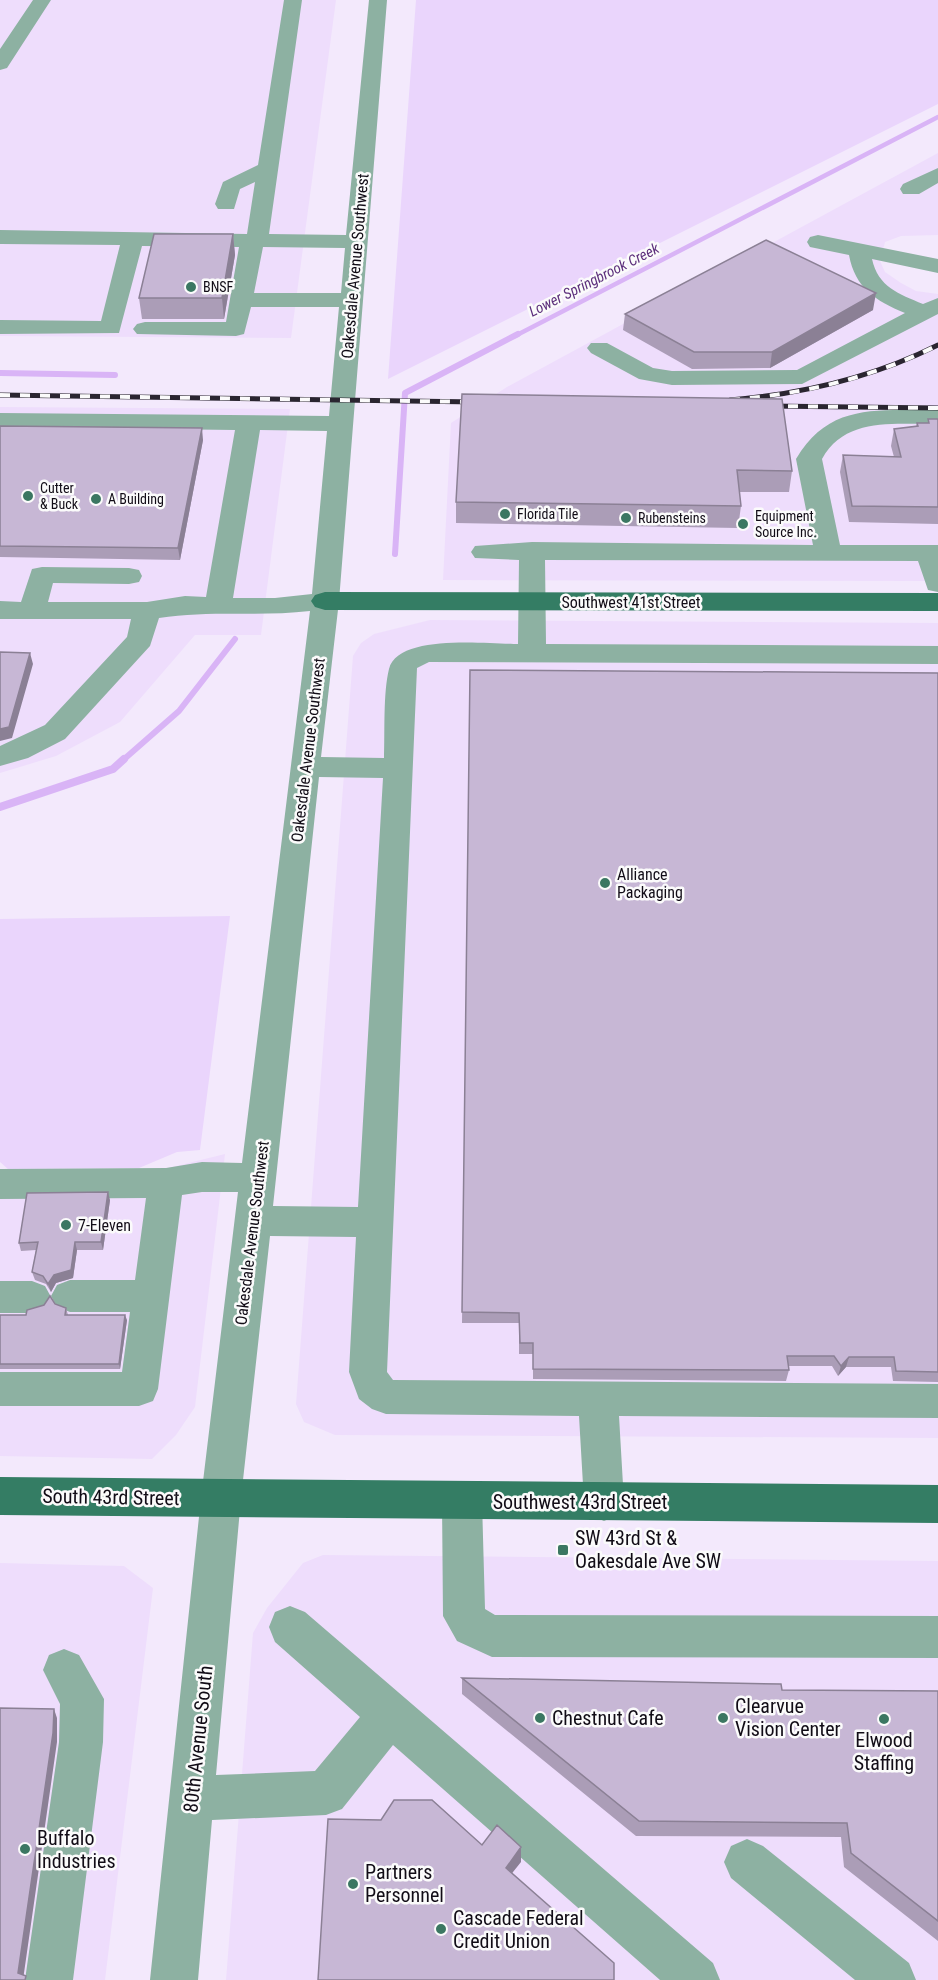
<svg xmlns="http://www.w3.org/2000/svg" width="938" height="1980" font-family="'Roboto Condensed',sans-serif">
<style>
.built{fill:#eeddfc}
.green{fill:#ead5fc}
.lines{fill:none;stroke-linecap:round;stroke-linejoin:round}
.stream-far2{stroke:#d9b4f6;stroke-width:4.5}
.stream-far1{stroke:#d9b4f6;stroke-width:6}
.stream{stroke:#d9b4f6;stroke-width:8}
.minor{fill:#8db1a2;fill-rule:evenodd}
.major{fill:#347d64;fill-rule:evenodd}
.rail-casing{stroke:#2a2530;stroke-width:5}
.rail{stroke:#fbfbfb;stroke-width:4;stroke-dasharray:10;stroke-linecap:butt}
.wall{fill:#ab9db7}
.shaded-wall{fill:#8b8095}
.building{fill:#c7b7d5;stroke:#8b8095;stroke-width:1.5}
.poi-dot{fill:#3b7762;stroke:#fbfbfb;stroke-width:2}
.labels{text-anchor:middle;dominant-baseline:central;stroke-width:5;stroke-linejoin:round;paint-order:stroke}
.far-poi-label{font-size:14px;fill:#110c16;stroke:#fbfbfb;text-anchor:start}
.far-water-label{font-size:15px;font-style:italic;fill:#5d307c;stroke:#fbfbfb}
.street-label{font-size:16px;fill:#110c16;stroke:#fbfbfb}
.poi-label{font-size:16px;fill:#110c16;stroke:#fbfbfb;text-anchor:start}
.near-street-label{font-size:20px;fill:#110c16;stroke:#fbfbfb}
.near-poi-label{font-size:20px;fill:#110c16;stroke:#fbfbfb;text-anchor:start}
</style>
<rect width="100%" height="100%" fill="#f3e9fc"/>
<path class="built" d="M 0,0 L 336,0 L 291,338 L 0,336 Z
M 938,153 L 938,235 L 901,236 L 885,242 L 880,261 L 885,272 L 901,283 L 916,291 L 938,294 L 938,581 L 443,580 L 451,423 L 507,387 Z
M 0,407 L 290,409 L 261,635 L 195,635 L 120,722 L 56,756 L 0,773 Z
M 430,620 L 938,623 L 938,1438 L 335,1435 L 304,1422 L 296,1404 L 353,656 L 361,643 L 374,634 Z
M 225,1154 L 195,1407 L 176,1435 L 152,1459 L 0,1456 L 0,1175 L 140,1175 Z
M 323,1555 L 938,1561 L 938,1980 L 226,1980 L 253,1633 L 267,1608 L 303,1563 Z
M 0,1563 L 124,1566 L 153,1588 L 105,1980 L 0,1980 Z"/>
<path class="green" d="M 416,0 L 938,0 L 938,104 L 388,379 Z
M 230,916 L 200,1150 L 177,1152 L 139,1168 L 8,1169 L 0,1162 L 0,919 Z"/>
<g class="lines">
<path class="stream-far2" d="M 515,336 L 938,117"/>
<path class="stream-far1" d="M 0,373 L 115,375
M 395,554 L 405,393 L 518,334
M 122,761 L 179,711 L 235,639"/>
<path class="stream" d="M 0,807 L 113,769 L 124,759"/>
<path class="minor" d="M 33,0 L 51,0 L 7,68 L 0,70 L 0,49 Z
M 284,0 L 302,0 L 269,234 L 346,235 L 369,0 L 387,0 L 339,601 L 321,757 L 384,758 C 385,733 383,693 389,669 C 398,633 488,644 518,644 L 519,560 L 475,558 L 471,552 L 475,546 L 532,542 L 813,545 L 796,459 C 830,401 880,411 938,410 L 938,424 C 895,425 846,416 822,459 L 840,545 L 938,545 L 938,592 L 928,590 L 918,561 L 545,560 L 546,644 L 938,646 L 938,664 L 429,662 L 417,668 L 387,1372 L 393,1380 L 938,1384 L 938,1418 L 619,1416 L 624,1502 L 618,1515 L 604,1521 L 590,1515 L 584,1502 L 579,1416 L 386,1414 L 372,1409 L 359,1399 L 349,1372 L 356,1237 L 270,1236 L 241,1498 L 216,1775 L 315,1771 L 360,1717 L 275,1642 L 269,1627 L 275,1612 L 290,1606 L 305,1612 L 713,1963 L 720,1980 L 660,1980 L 393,1745 L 342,1809 L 326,1815 L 212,1820 L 198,1980 L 150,1980 L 201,1498 L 238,1192 L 202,1192 L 182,1195 L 158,1389 L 153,1401 L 139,1406 L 0,1406 L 0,1372 L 122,1372 L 130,1312 L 70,1312 L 57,1307 L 51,1296 L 57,1285 L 70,1280 L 135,1280 L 146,1198 L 0,1199 L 0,1169 L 166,1168 L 202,1162 L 242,1163 L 310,611 C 259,617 209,610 159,618 L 150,646 L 65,739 L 28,758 L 0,766 L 0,746 L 45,725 L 127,637 L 131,619 L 0,619 L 0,601 L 21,602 L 32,569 L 42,567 L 129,568 L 139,570 L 142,576 L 139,582 L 129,584 L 53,583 L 48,602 L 147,602 L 185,596 L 206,597 L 235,430 L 0,427 L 0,413 L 329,416 L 339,307 L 251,307 L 244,334 L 236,336 L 137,334 L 133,329 L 137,324 L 145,322 L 226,322 L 239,247 L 142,246 L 119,333 L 0,334 L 0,320 L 101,321 L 120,245 L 0,244 L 0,230 L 247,234 L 255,182 L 240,189 L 234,209 L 218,209 L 215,204 L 223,182 L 258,165 ZM 263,247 L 345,248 L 341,293 L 254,293 ZM 260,430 L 327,431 L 312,594 L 275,598 L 233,598 ZM 319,777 L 383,778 L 358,1207 L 273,1206 Z
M 938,168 L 938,183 L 919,194 L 903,194 L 900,189 L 903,184 Z
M 818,235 L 938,259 L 938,273 L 872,259 C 878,287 899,294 923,304 L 938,298 L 938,314 L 802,384 L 672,385 L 639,379 L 591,353 L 587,348 L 591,343 L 607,343 L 653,368 L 672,371 L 797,370 L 905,313 C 876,301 855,288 849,255 L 810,247 L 807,242 L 810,237 Z
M 0,1281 L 32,1281 L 45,1286 L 51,1297 L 45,1308 L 32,1313 L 0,1313 Z
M 462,1482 L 476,1488 L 482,1501 L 485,1609 L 495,1615 L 938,1616 L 938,1658 L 492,1657 L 457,1641 L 443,1616 L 442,1501 L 448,1488 Z
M 64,1649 L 79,1655 L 104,1699 L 103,1742 L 73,1980 L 25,1980 L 59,1742 L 60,1704 L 43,1670 L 49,1655 Z
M 747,1839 L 763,1846 L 909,1963 L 916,1980 L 855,1980 L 731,1878 L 724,1862 L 731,1846 Z"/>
<path class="major" d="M 325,592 L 938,593 L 938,611 L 325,610 L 315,607 L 311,601 L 315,595 Z
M 0,1477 L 938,1485 L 938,1523 L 0,1515 Z"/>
<g class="rail-casing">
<path id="rail" d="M 0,395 L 477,402
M 730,400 C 803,394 872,378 938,345
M 768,406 L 938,408"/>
</g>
<use href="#rail" class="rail"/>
</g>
<path class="wall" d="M 233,234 L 235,255 L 224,319 L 142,319 L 139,298 Z
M 873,310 L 770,368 L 692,369 L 623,330 L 625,314 Z
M 782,399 L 792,471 L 789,492 L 739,492 L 741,506 L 738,528 L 456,523 L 456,502 Z
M 928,419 L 938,419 L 938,524 L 849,522 L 840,472 L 843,455 L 894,457 L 891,446 L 894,429 L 916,426 L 917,423 L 928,423 Z
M 0,426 L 203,440 L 180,560 L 0,557 Z
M 470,670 L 938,673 L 938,1382 L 893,1381 L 891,1367 L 846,1367 L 838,1376 L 832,1366 L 788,1366 L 789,1370 L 786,1381 L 533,1379 L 533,1354 L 519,1354 L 519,1323 L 462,1323 Z
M 110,1200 L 103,1250 L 77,1250 L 73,1278 L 56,1283 L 51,1292 L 46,1284 L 35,1280 L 32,1272 L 36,1250 L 21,1251 L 19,1243 Z
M 55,1304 L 66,1308 L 68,1315 L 127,1320 L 120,1369 L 0,1369 L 0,1315 L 26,1315 Z
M 462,1678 L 782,1690 L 938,1691 L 938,1941 L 844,1867 L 841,1837 L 636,1836 L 462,1694 Z"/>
<path class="shaded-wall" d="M 233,234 L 235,255 L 224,319 L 222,298 Z
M 876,293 L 873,310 L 770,368 L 772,352 Z
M 202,428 L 203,440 L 180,560 L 178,548 Z
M 30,653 L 33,664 L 12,738 L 0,741 L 0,729 Z
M 108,1192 L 110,1200 L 103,1250 L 101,1242 Z
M 75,1242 L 77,1250 L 73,1278 L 56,1283 L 51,1292 L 48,1284 Z
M 125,1315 L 127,1320 L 120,1369 L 119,1364 Z
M 849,1357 L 846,1367 L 838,1376 L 841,1366 Z
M 54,1709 L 57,1718 L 57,1742 L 23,1980 L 18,1973 Z
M 521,1847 L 521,1862 L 505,1882 L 506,1868 Z"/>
<path class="building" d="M 154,234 L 233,234 L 222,298 L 139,298 Z
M 766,240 L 876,293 L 772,352 L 694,352 L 625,314 Z
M 462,394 L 782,399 L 792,471 L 737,470 L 741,506 L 456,502 Z
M 928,419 L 938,419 L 938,507 L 852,506 L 843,455 L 901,457 L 894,429 L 918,426 L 917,423 L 929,423 Z
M 0,426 L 202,428 L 178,548 L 0,546 Z
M 0,652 L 30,653 L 9,727 L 0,729 Z
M 470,670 L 938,673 L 938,1372 L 896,1371 L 894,1357 L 849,1357 L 841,1366 L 834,1356 L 787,1356 L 789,1370 L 533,1369 L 533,1343 L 520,1343 L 519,1313 L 462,1312 Z
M 108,1192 L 101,1242 L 75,1242 L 71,1270 L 54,1275 L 48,1284 L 43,1276 L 32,1272 L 38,1242 L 19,1243 L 27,1193 Z
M 50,1296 L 55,1304 L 66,1308 L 65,1315 L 125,1315 L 119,1364 L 0,1364 L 0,1315 L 26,1315 L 27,1310 L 44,1305 Z
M 462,1678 L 781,1684 L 782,1690 L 938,1691 L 938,1921 L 851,1853 L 847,1823 L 639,1821 Z
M 0,1708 L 54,1709 L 53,1733 L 18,1973 L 26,1976 L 25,1980 L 0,1980 Z
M 394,1800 L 432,1800 L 482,1845 L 497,1825 L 521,1847 L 506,1868 L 614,1963 L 614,1980 L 318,1980 L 328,1819 L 381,1820 Z"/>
<g class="poi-dot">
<circle cx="191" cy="287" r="6"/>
<circle cx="28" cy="496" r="6"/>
<circle cx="96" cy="499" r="6"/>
<circle cx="505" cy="514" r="6"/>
<circle cx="626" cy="518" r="6"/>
<circle cx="743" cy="524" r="6"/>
<circle cx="605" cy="883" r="6"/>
<circle cx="66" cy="1225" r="6"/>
<rect x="557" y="1544" width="12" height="12" rx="3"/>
<circle cx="540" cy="1718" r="6"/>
<circle cx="723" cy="1718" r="6"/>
<circle cx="884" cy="1719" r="6"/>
<circle cx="25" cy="1849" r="6"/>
<circle cx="353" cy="1884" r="6"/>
<circle cx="441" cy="1929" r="6"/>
</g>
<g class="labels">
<g class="far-poi-label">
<text x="203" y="287">BNSF</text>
<text x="40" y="488">Cutter<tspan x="40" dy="16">&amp; Buck</tspan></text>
<text x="108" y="499">A Building</text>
<text x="517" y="514">Florida Tile</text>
<text x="755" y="516">Equipment<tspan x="755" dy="16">Source Inc.</tspan></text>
<text x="638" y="518">Rubensteins</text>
</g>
<g class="far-water-label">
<text transform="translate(594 280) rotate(-27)">Lower Springbrook Creek</text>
</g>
<g class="street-label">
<text transform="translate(355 266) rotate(-85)">Oakesdale Avenue Southwest</text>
<text x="631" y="602">Southwest 41st Street</text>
<text transform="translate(308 750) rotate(-83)">Oakesdale Avenue Southwest</text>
<text transform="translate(252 1233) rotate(-83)">Oakesdale Avenue Southwest</text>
</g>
<g class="poi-label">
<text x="617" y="874">Alliance<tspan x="617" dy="18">Packaging</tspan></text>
<text x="78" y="1225">7-Eleven</text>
</g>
<g class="near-street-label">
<text transform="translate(111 1497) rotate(1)">South 43rd Street</text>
<text x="580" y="1502">Southwest 43rd Street</text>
<text transform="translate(198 1739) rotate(-84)">80th Avenue South</text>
</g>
<g class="near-poi-label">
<text x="575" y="1538">SW 43rd St &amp;<tspan x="575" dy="23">Oakesdale Ave SW</tspan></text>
<text x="735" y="1706">Clearvue<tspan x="735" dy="23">Vision Center</tspan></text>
<text x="552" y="1718">Chestnut Cafe</text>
<text x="884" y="1740" text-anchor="middle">Elwood<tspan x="884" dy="23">Staffing</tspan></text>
<text x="37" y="1838">Buffalo<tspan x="37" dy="23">Industries</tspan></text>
<text x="365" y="1872">Partners<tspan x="365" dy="23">Personnel</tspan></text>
<text x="453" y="1918">Cascade Federal<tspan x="453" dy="23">Credit Union</tspan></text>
</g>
</g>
</svg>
